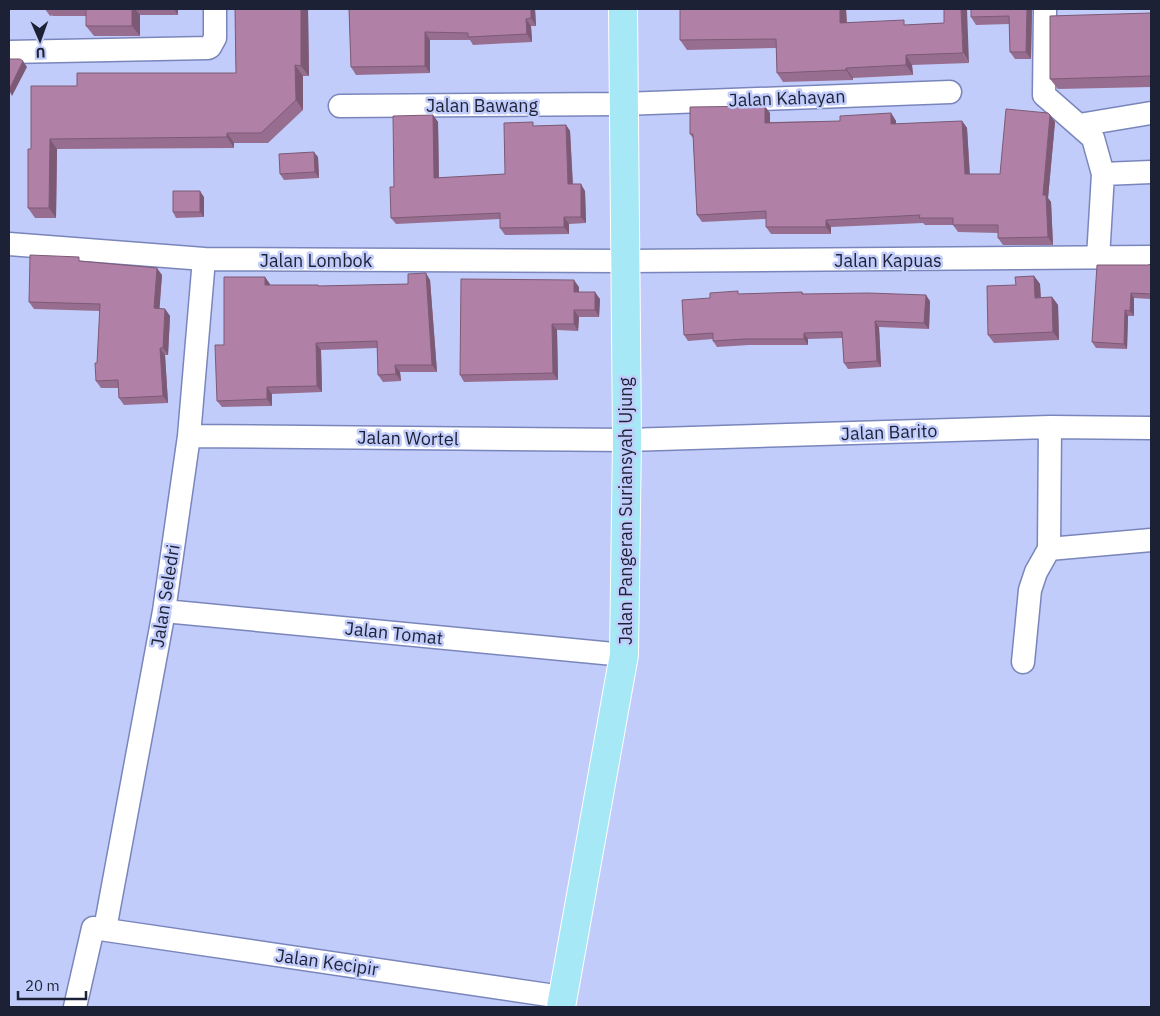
<svg xmlns="http://www.w3.org/2000/svg" width="1160" height="1016" font-family="'IBM Plex Sans',sans-serif">
<style>
.lines{fill:none;stroke-linecap:round;stroke-linejoin:round}
.minor-casing{stroke:#7a86bb;stroke-width:25}
.major-casing{stroke:#fff;stroke-width:30}
.minor{stroke:#fff;stroke-width:22}
.major{stroke:#a6e8f6;stroke-width:28}
.wall{fill:#986e90}
.shaded-wall{fill:#7c5a75}
.building{fill:#b180a7;stroke:#7c5a75}
.labels{text-anchor:middle;dominant-baseline:central;stroke-width:5;stroke-linejoin:round;paint-order:stroke}
.street-label{font-size:18px;fill:#1d2136;stroke:#c1ccfa}
</style>
<rect width="100%" height="100%" fill="#c1ccfa"/>
<g class="lines">
<g class="minor-casing">
<path id="minor" d="M 1045,9 L 1044,95 L 1093,138 L 1103,174 L 1098,258
M 9,52 L 208,48 L 210,47 L 215,38 L 215,9
M 340,106 L 623,104 L 950,92
M 1079,125 L 1151,113
M 1103,174 L 1151,172
M 9,244 L 204,259 L 625,261 L 1151,257
M 189,436 L 627,440 L 1050,427 L 1151,428
M 1049,549 L 1151,540
M 164,611 L 624,655
M 1023,662 L 1030,590 L 1036,572 L 1049,549 L 1050,427
M 105,929 L 164,611 L 189,436 L 204,259
M 75,1007 L 93,928 L 562,997"/>
</g>
<g class="major-casing">
<path id="major" d="M 561,1007 L 624,655 L 627,440 L 623,9"/>
</g>
<use href="#minor" class="minor"/>
<use href="#major" class="major"/>
</g>
<path class="wall" d="M 45,9 L 178,9 L 178,15 L 140,15 L 140,36 L 94,36 L 86,26 L 86,16 L 50,16 Z
M 235,9 L 308,9 L 309,76 L 303,76 L 303,110 L 268,143 L 234,143 L 234,148 L 57,149 L 56,218 L 35,218 L 28,208 L 31,149 L 77,86 L 236,73 Z
M 349,9 L 535,9 L 536,26 L 531,26 L 532,42 L 473,45 L 470,40 L 430,40 L 430,73 L 356,75 L 351,67 Z
M 680,9 L 846,9 L 847,22 L 907,25 L 944,23 L 969,63 L 912,65 L 913,75 L 853,78 L 853,80 L 783,82 L 777,73 L 776,48 L 687,50 L 680,40 Z
M 1032,9 L 1031,59 L 1015,59 L 1010,52 L 1009,24 L 976,25 L 971,17 Z
M 1151,13 L 1151,87 L 1058,89 L 1050,79 Z
M 770,113 L 770,122 L 840,121 L 891,113 L 896,121 L 896,124 L 962,121 L 967,128 L 970,174 L 1000,174 L 1050,115 L 1055,122 L 1048,198 L 1051,202 L 1053,245 L 1003,245 L 998,238 L 998,233 L 958,232 L 953,225 L 925,225 L 923,223 L 831,227 L 831,234 L 771,234 L 766,227 L 766,219 L 702,222 L 697,215 L 693,138 L 690,134 Z
M 433,115 L 438,122 L 439,178 L 505,174 L 536,126 L 566,125 L 570,131 L 573,184 L 585,191 L 586,223 L 569,224 L 569,234 L 505,235 L 500,228 L 500,219 L 396,224 L 391,218 L 394,187 Z
M 318,157 L 319,178 L 284,180 L 280,174 Z
M 204,197 L 204,217 L 176,218 L 173,212 Z
M 82,261 L 162,275 L 159,309 L 165,309 L 170,316 L 168,355 L 165,355 L 168,403 L 124,405 L 119,398 L 118,388 L 101,388 L 96,381 L 100,311 L 34,309 L 29,302 Z
M 1151,264 L 1151,299 L 1134,298 L 1134,316 L 1128,316 L 1127,349 L 1096,348 L 1092,342 L 1148,265 Z
M 1034,276 L 1040,284 L 1041,298 L 1052,297 L 1058,305 L 1059,340 L 994,343 L 988,335 L 1016,285 Z
M 265,277 L 270,285 L 318,285 L 319,286 L 408,284 L 430,280 L 437,372 L 400,372 L 401,381 L 383,382 L 378,375 L 377,348 L 321,350 L 322,392 L 272,394 L 272,406 L 222,407 L 217,401 L 224,345 Z
M 579,287 L 579,292 L 600,299 L 599,317 L 579,317 L 578,331 L 557,330 L 558,380 L 464,382 L 460,375 Z
M 802,292 L 804,294 L 930,301 L 929,329 L 879,327 L 881,367 L 848,369 L 844,363 L 843,338 L 808,339 L 808,345 L 749,345 L 717,347 L 713,341 L 713,339 L 688,341 L 684,335 L 710,298 L 740,294 Z"/>
<path class="shaded-wall" d="M 132,9 L 135,9 L 140,15 L 140,36 L 132,26 Z
M 174,9 L 178,9 L 178,15 Z
M 301,9 L 308,9 L 309,76 L 301,66 Z
M 531,9 L 535,9 L 536,26 L 531,18 Z
M 840,9 L 846,9 L 847,32 L 840,23 Z
M 961,9 L 967,9 L 969,63 L 963,53 Z
M 1027,9 L 1032,9 L 1031,59 L 1026,52 Z
M 526,19 L 531,26 L 532,42 L 527,34 Z
M 425,32 L 430,40 L 430,73 L 425,66 Z
M 906,55 L 912,65 L 913,75 L 906,65 Z
M 23,61 L 27,67 L 12,96 L 9,90 Z
M 295,65 L 303,76 L 303,110 L 296,100 Z
M 846,68 L 853,78 L 853,80 L 846,70 Z
M 765,106 L 770,113 L 770,130 L 765,123 Z
M 891,113 L 896,121 L 896,132 L 891,124 Z
M 433,115 L 438,122 L 439,185 L 434,178 Z
M 1050,115 L 1055,122 L 1048,198 L 1051,202 L 1053,245 L 1048,237 L 1043,195 Z
M 962,121 L 967,128 L 970,182 L 965,174 Z
M 566,125 L 570,131 L 573,191 L 568,184 Z
M 227,133 L 234,143 L 234,148 L 227,137 Z
M 50,139 L 57,149 L 56,218 L 49,208 Z
M 314,152 L 318,157 L 319,178 L 315,172 Z
M 581,184 L 585,191 L 586,223 L 581,217 Z
M 200,191 L 204,197 L 204,217 L 200,212 Z
M 564,217 L 569,224 L 569,234 L 564,227 Z
M 826,220 L 831,227 L 831,234 L 826,227 Z
M 157,268 L 162,275 L 159,316 L 154,308 Z
M 426,273 L 430,280 L 437,372 L 432,365 Z
M 1034,276 L 1040,284 L 1041,306 L 1035,298 Z
M 265,277 L 270,284 L 270,292 L 265,285 Z
M 574,280 L 579,287 L 579,299 L 574,292 Z
M 595,292 L 600,299 L 599,317 L 595,310 Z
M 1131,293 L 1134,298 L 1134,316 L 1130,311 Z
M 926,295 L 930,301 L 929,329 L 924,323 Z
M 1052,297 L 1058,305 L 1059,340 L 1053,332 Z
M 165,309 L 170,316 L 168,355 L 163,348 Z
M 574,310 L 579,317 L 578,331 L 574,324 Z
M 1125,310 L 1128,316 L 1127,349 L 1124,344 Z
M 875,321 L 879,327 L 881,367 L 877,361 Z
M 552,324 L 557,330 L 558,380 L 553,373 Z
M 804,333 L 808,339 L 808,345 L 804,339 Z
M 316,343 L 321,350 L 322,392 L 317,386 Z
M 160,348 L 165,355 L 168,403 L 163,396 Z
M 395,365 L 400,372 L 401,381 L 396,374 Z
M 267,387 L 272,394 L 272,406 L 267,399 Z"/>
<path class="building" d="M 86,9 L 132,9 L 132,26 L 86,26 Z
M 235,9 L 301,9 L 301,66 L 295,65 L 296,100 L 261,133 L 227,133 L 227,137 L 50,139 L 49,208 L 28,208 L 28,149 L 31,149 L 31,86 L 77,86 L 77,73 L 236,73 Z
M 349,9 L 531,9 L 531,18 L 526,19 L 527,34 L 468,37 L 468,33 L 425,32 L 425,66 L 351,67 Z
M 680,9 L 840,9 L 840,23 L 904,20 L 904,25 L 944,23 L 944,9 L 961,9 L 963,53 L 906,55 L 906,65 L 846,68 L 846,70 L 777,73 L 776,39 L 680,40 Z
M 971,9 L 1027,9 L 1026,52 L 1010,52 L 1009,16 L 971,17 Z
M 1151,13 L 1151,76 L 1050,79 L 1050,16 Z
M 9,59 L 20,59 L 23,61 L 9,90 Z
M 765,106 L 765,123 L 840,121 L 840,116 L 891,113 L 891,124 L 962,121 L 965,174 L 1000,174 L 1006,109 L 1048,113 L 1050,115 L 1043,195 L 1046,195 L 1048,237 L 998,238 L 998,225 L 953,225 L 953,218 L 919,218 L 920,215 L 826,220 L 826,227 L 766,227 L 766,211 L 697,215 L 693,134 L 690,134 L 690,107 Z
M 433,115 L 434,178 L 505,174 L 504,123 L 533,122 L 533,126 L 566,125 L 568,184 L 581,184 L 581,217 L 564,217 L 564,227 L 500,228 L 500,213 L 391,218 L 390,187 L 394,187 L 393,116 Z
M 314,152 L 315,172 L 280,174 L 279,154 Z
M 173,191 L 200,191 L 200,212 L 173,212 Z
M 30,255 L 79,257 L 79,261 L 157,268 L 154,308 L 165,309 L 163,348 L 160,348 L 163,396 L 119,398 L 118,380 L 96,381 L 95,363 L 97,363 L 100,304 L 29,302 Z
M 1151,264 L 1151,294 L 1131,293 L 1130,311 L 1125,310 L 1124,344 L 1092,342 L 1097,265 L 1148,265 Z
M 426,273 L 432,365 L 395,365 L 396,374 L 378,375 L 377,341 L 316,343 L 317,386 L 267,387 L 267,399 L 217,401 L 215,345 L 224,345 L 224,277 L 265,277 L 265,285 L 318,285 L 318,286 L 408,284 L 408,274 Z
M 1034,276 L 1035,298 L 1052,297 L 1053,332 L 988,335 L 987,286 L 1016,285 L 1015,277 Z
M 461,279 L 574,280 L 574,292 L 595,292 L 595,310 L 574,310 L 574,324 L 552,324 L 553,373 L 460,375 Z
M 738,291 L 738,294 L 802,292 L 802,294 L 868,293 L 926,295 L 924,323 L 875,321 L 877,361 L 844,363 L 842,332 L 804,333 L 804,339 L 745,339 L 713,341 L 713,333 L 684,335 L 682,300 L 710,298 L 710,293 Z"/>
<g class="labels">
<g class="street-label">
<text transform="translate(787 98) rotate(-2)">Jalan Kahayan</text>
<text x="482" y="105">Jalan Bawang</text>
<text x="316" y="260">Jalan Lombok</text>
<text x="888" y="260">Jalan Kapuas</text>
<text transform="translate(889 432) rotate(-2)">Jalan Barito</text>
<text transform="translate(408 438) rotate(1)">Jalan Wortel</text>
<text transform="translate(625 511) rotate(-90)">Jalan Pangeran Suriansyah Ujung</text>
<text transform="translate(165 596) rotate(-81)">Jalan Seledri</text>
<text transform="translate(394 633) rotate(6)">Jalan Tomat</text>
<text transform="translate(327 962) rotate(8)">Jalan Kecipir</text>
</g>
</g>
<rect width="1160" height="1016" fill="none" stroke="#1d2136" stroke-width="20"/>
<g transform="translate(40 40) rotate(178)" stroke="#c1ccfa" stroke-width="4" paint-order="stroke">
<path d="M0-4L9 19L0 12L-9 19Z" fill="#1d2136"/>
<text y="-8" font-size="14" font-weight="bold" text-anchor="middle" fill="#1d2136">U</text>
</g>
<path d="M18 991v8h68v-8" fill="none" stroke="#1d2136" stroke-width="2.5"/>
<text x="25" y="991" font-size="15" fill="#1d2136" stroke="#c1ccfa" stroke-width="4" paint-order="stroke">20 m</text>
</svg>
